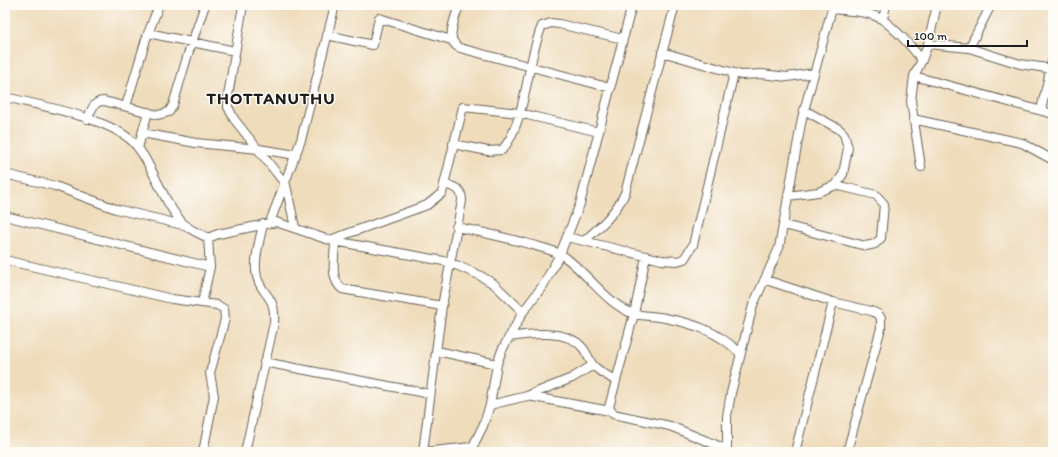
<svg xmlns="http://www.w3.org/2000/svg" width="1058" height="457" font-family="Itim,sans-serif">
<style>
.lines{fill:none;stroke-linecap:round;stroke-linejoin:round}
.minor-casing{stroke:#665f54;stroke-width:10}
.minor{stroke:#fff;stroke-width:8}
.labels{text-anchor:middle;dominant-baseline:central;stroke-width:3;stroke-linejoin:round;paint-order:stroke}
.district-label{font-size:17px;font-weight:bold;letter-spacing:1px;fill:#1c1c1c;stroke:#fdfcf7}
</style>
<rect width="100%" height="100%" fill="#fdfcf7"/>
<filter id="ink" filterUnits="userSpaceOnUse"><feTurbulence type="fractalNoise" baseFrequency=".025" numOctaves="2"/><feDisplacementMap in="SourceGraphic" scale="8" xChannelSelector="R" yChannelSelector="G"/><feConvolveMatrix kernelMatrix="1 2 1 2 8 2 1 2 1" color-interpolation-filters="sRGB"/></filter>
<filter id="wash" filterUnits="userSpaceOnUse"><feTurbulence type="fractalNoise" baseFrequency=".012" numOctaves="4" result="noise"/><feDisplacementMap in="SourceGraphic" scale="16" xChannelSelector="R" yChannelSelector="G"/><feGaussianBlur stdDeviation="0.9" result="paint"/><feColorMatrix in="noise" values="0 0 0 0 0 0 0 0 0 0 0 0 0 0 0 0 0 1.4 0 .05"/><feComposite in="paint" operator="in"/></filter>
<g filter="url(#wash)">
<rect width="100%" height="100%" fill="#efdcbb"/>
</g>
<g filter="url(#ink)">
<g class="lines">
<g class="minor-casing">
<path id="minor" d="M 243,5 L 228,96 L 228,107 L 234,119 L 286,185 L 295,227
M 459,5 C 455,19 444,41 460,48 L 611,88
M 832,9 C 848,11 870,11 883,20 C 898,31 911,46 922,60
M 883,19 L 886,5
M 148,33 L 235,51
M 327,35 L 373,45 L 379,18 L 451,40
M 928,44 L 969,48 L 1020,64 L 1053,69
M 969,48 L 991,5
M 662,52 L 741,75 L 762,74 L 787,77 L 814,73
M 914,76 L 1053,114
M 5,97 C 38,105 109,118 133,142 C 154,164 163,206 186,226 C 192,231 201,234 208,238
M 126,106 L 146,39 L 159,5
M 1041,110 L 1053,58
M 87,119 C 92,110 93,101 104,101 L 158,115 L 169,112 L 173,105 L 188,54 L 205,5
M 913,119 L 1022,143 L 1053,160
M 142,133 L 196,143 L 259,149 L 296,155
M 453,144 L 488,151 L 502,150 C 522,129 527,75 535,47 C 537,40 539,33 542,26 L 551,23 L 559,24 L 623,39
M 138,148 L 148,112
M 921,167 L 911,101 L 914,76 L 922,60 L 928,44 L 937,5
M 5,174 L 55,186 L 116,209 L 187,226
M 788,196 L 818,192 L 836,185 L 843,174 L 848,148 L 844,134 L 839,129 L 804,110
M 5,216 L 210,267 L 202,303
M 270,222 L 301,140 L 335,5
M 784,225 L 866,246 L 875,244 L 881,238 L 884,204 L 876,195 L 836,185
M 456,227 C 482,232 507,238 533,245 C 542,248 553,250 562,255 C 586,271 607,305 634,314 C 644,316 655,316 665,318 C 695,324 717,331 740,353
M 567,237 L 662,260 L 677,261 L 684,259 L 693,245 L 734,73
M 330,240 L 427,205 L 442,193 L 463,107 L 519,113 L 599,132
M 335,241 C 335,257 329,278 342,289 L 442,306
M 584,241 C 601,226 615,214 625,193 L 675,5
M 646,256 L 634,314 L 609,407 L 613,414 L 670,426 L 726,449
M 5,260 L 172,299 L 217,305 L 224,309 L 225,319 L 210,373 L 214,396 L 203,452
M 210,267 L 208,238 L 218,234 L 276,222 L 329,240 L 449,262 L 479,275 L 494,284 L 523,312
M 766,280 L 833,302 L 871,311 L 878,314 L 881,318 L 881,328 L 847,452
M 509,337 C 529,334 567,329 582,347 C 587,352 589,360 593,365 C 599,372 609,376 616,381
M 437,351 L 497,364
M 264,362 L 430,394
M 528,396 L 610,411
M 490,405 L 527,396 L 572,378 L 593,365
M 245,452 L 274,323 C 276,294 263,298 257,277 C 253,261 260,240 263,224
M 423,452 L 442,306 L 462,201 C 462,188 455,187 444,184
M 423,452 L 472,447
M 470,452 L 483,426 L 490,405 L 497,364 L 502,350 L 523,312 L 544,284 L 560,254 L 580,204 L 632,5
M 727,452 L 727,416 L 731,393 L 753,305 L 779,248 L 802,118 L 833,5
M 795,452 L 833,302"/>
</g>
<use href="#minor" class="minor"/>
</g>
</g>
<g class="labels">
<g class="district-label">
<text x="271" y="98">THOTTANUTHU</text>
</g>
</g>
<rect width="1058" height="457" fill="none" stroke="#fdfcf7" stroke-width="20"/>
<path d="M908 40v6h119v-6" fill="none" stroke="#1c1c1c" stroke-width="2"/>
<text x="914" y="40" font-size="12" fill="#1c1c1c" stroke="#fdfcf7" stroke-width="3" paint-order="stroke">100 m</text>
</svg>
